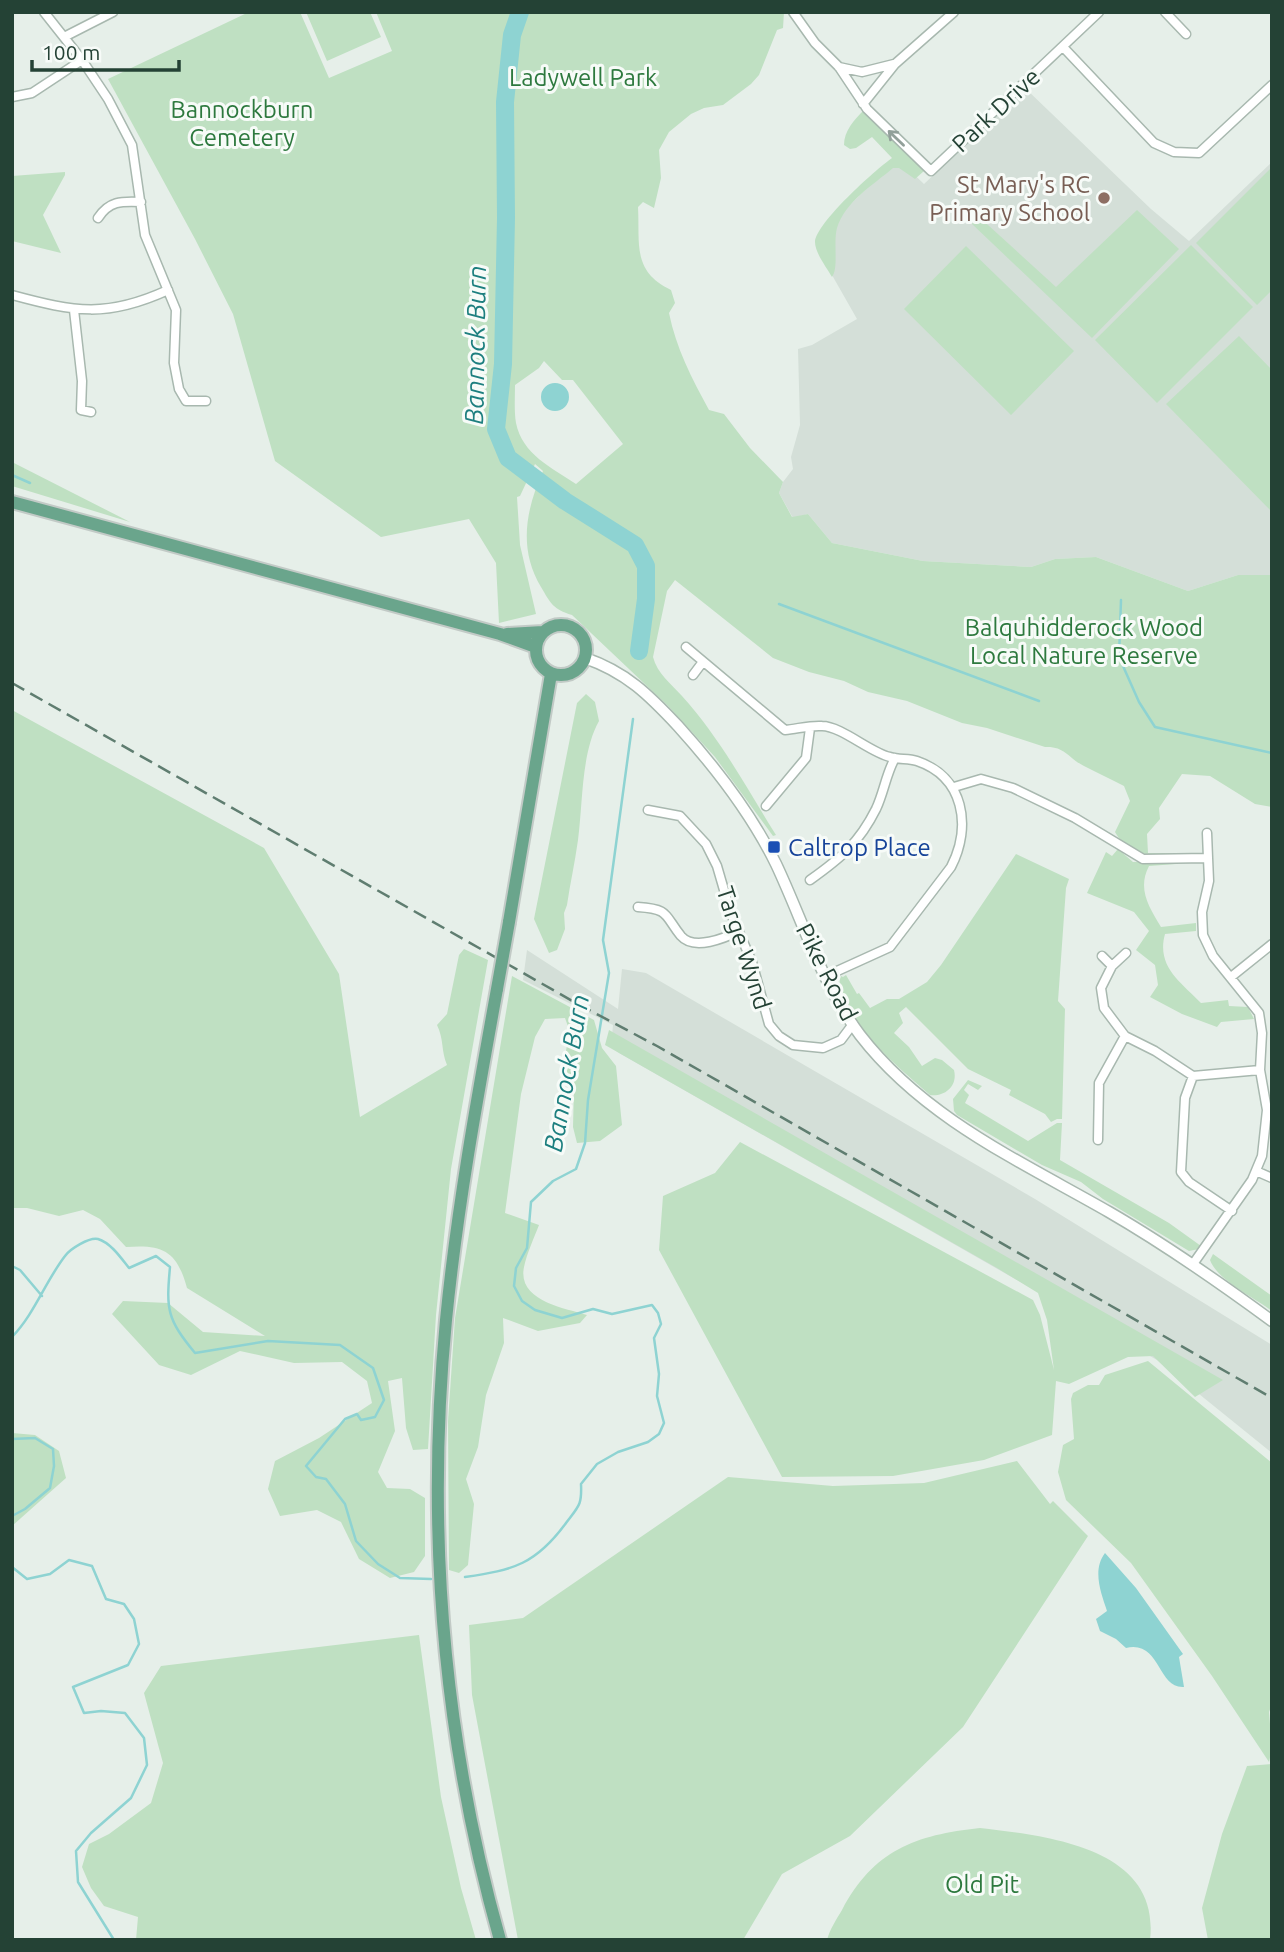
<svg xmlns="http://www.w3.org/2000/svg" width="1284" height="1952" font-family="Ubuntu,sans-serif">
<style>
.built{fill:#d4dfd8}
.green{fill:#bfe0c2;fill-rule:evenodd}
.water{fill:#8ed3d2}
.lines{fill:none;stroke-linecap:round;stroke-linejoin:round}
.stream{stroke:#8ed3d2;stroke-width:2.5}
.river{stroke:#8ed3d2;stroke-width:18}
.minor-casing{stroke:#a8b8af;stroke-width:11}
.tertiary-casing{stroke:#a8b8af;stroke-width:13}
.primary-casing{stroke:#c2cac6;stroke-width:16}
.minor{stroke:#fff;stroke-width:8}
.tertiary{stroke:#fff;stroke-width:10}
.primary{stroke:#6aa58c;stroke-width:12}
.rail{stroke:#5f7d70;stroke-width:2.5;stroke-dasharray:14 7;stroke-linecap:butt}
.primary-bridge-casing{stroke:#c2cac6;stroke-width:16;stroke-linecap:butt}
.primary-bridge{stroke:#6aa58c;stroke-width:12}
.oneway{stroke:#92a09a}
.education-dot{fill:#8d6e63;stroke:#f7fbf8;stroke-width:2.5}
.transit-dot{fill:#1a4fb4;stroke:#f7fbf8;stroke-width:2.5}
.labels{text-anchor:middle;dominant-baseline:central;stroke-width:6;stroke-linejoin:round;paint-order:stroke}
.park-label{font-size:24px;fill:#2d793e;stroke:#f7fbf8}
.street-label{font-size:24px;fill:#244235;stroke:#f7fbf8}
.education-label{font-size:24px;fill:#785e54;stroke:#f7fbf8;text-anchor:end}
.transit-label{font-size:24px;fill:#164399;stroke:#f7fbf8;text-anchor:start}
.water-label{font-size:26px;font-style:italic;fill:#1d7f7f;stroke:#f7fbf8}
</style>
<rect width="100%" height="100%" fill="#e6efe9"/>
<path class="built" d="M 1025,88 L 1151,209 L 1189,241 L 1272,162 L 1272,575 L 1238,575 L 1188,591 L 1096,557 L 1055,559 L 1031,567 L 923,561 L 832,543 L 808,514 L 793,518 L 779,493 L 783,482 L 793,469 L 791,457 L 800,425 L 798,349 L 812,345 L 857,319 L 820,254 L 838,216 L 898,159 L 924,184 Z
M 527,950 L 618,1009 L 622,969 L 646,973 L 1035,1199 L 1272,1345 L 1272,1453 L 1157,1360 L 619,1053 L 611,1047 L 613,1025 L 523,980 Z"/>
<path class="green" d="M 249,12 L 300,12 L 329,78 L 392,51 L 376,12 L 784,12 L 783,28 L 777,30 L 759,75 L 751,84 L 723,105 L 704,108 L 691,114 L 669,132 L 659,150 L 661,178 L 654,208 L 643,202 L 638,207 C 640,245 632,271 671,290 L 675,303 L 669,313 C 676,348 692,379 709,410 L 724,414 L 750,448 L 783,482 L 779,493 L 792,517 L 808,514 L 832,543 L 923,561 L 1031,567 L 1055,559 L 1096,557 L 1188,591 L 1238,575 L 1272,575 L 1272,807 L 1255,804 L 1210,776 L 1182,774 L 1159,808 L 1160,819 L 1147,834 L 1148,853 L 1174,853 C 1152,860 1126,852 1115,832 L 1130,801 L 1124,786 C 1111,779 1097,773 1084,766 C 1068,758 1065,746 1045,747 L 987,728 L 962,723 L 907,701 L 868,692 L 844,681 L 809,672 L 773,658 L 675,580 L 667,591 L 653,657 C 657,673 671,684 682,696 C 720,738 746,787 776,835 L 773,836 L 715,757 L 668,706 L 572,615 C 553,609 551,604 541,587 C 518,549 526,509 543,471 L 535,464 L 520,496 L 517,497 L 520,545 L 536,614 L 499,623 L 496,563 L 469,519 L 381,537 L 275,461 L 233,314 L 195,239 L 108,79 ZM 544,361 L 562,380 L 573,380 L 623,444 L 576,484 C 552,468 522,454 516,423 C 514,411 515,397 515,385 L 539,368 Z
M 306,12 L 370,12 L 381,37 L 327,61 Z
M 864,110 L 924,171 L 915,179 L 899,168 L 893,168 C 873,185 845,202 837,228 C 833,242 839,268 832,277 C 827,268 815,253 815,242 C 816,223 875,170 892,158 L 872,137 L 856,148 L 850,149 L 844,145 C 844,131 854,120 864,110 Z
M 1272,167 L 1272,290 L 1257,305 L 1196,243 Z
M 65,172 L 65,175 L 43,215 L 61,253 L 12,241 L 12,176 Z
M 1137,210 L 1179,249 L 1092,338 L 972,224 L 977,215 L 1056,287 Z
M 1191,245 L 1253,307 L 1157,403 L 1095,340 Z
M 966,246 L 1074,351 L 1011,415 L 904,309 Z
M 1239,336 L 1272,370 L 1272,512 L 1166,404 Z
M 12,462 L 130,522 L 12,486 Z
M 586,694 L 595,702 L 599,721 C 581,753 583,803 578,840 C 575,862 570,884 567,905 L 564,913 L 565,929 L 557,950 L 549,953 L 534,919 L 577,703 Z
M 12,710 L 264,848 L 339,974 L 360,1117 L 447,1065 C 441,1051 444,1039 437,1025 L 447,1014 L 459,955 L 464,949 L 488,960 L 451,1169 L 436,1315 L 428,1449 L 413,1450 L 406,1428 L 402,1378 L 388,1381 L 395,1431 L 378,1472 L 387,1488 L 410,1489 L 425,1498 L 425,1556 L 414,1572 L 390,1578 L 359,1559 L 341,1522 L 317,1510 L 280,1516 L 268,1489 L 275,1461 L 319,1438 L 372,1403 L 367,1381 L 342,1362 L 294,1363 L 240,1351 L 191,1375 L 159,1365 L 112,1314 L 123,1301 L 168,1303 L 203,1332 L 265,1336 L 187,1288 C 177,1251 163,1244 126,1247 L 100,1219 L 83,1210 L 59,1216 L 27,1208 L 12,1208 Z
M 1118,849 L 1133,862 L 1172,861 L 1176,864 L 1149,866 C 1137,889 1149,907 1161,927 L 1196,923 L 1196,931 L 1165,934 C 1156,967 1181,982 1201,1003 L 1228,1000 L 1229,1006 L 1248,1007 L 1254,1019 L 1221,1022 L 1217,1027 L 1182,1014 L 1150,997 L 1158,985 L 1155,965 L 1136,950 L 1149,931 L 1134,912 L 1087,893 L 1106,852 L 1112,856 Z
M 1016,854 L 1069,879 L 1066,888 L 1058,1001 L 1065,1009 L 1062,1119 L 1057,1119 L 1051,1122 L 1045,1114 L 1009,1095 L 1011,1090 L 968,1069 L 906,1007 L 899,1013 L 903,1023 L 894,1033 L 909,1047 L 922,1066 L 935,1058 L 942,1060 L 954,1070 C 958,1086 945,1097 930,1095 C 906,1074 828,1010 841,976 L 843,977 L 846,975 L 857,994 L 859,993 L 870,1008 L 887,999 L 899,999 L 927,982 L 941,965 Z
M 512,976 L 594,1020 L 602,1048 L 616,1066 L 622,1125 L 600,1141 L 577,1143 L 573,1127 L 574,1087 L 562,1069 L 570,1032 L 565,1018 L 545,1019 L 535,1037 L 521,1094 L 505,1213 L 539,1225 C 534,1238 527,1253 524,1267 C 517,1301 564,1308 587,1315 L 580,1323 L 538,1331 L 503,1318 L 504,1343 L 486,1395 L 478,1447 L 466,1479 L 474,1504 L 468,1565 L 459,1573 L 449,1570 L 448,1421 L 455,1318 Z
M 609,1030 L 1223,1380 L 1195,1397 L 1153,1356 L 1128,1357 L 1069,1384 L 1056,1381 L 1052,1435 L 984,1460 L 893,1476 L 782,1477 L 659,1250 L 663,1196 L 715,1173 L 740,1142 L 1033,1300 L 1040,1315 L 1054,1370 L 1047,1320 L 1038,1293 L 997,1268 L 605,1045 Z
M 968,1080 L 982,1086 L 978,1090 L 968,1084 L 964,1090 L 969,1095 L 965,1103 L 1028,1141 L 1057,1123 L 1062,1123 L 1060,1160 L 1169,1223 L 1201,1246 L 1199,1249 L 1189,1251 L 1184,1248 L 1103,1199 L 1081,1182 L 1042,1165 L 957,1115 L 954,1111 L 953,1099 Z
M 1213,1254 L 1272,1296 L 1272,1311 C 1255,1298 1217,1280 1210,1260 Z
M 1148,1361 L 1272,1463 L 1272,1704 L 1269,1712 L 1272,1748 L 1269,1762 L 1212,1676 L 1131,1563 L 1066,1500 L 1058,1472 L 1063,1445 L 1074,1439 L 1071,1399 L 1073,1393 L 1088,1385 L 1099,1385 L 1105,1375 Z
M 12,1433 L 35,1435 L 59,1451 L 66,1478 L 12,1526 Z
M 1017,1461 L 1050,1504 L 1053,1501 L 1088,1536 L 963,1727 L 850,1836 L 782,1874 L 743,1940 L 518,1940 L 472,1695 L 469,1625 L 523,1618 L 728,1477 L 833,1486 L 924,1483 Z
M 419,1635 L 441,1797 L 461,1888 L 476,1940 L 136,1940 L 138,1917 L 104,1906 L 91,1888 L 82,1867 L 89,1844 L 109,1834 L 151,1803 L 163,1763 L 144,1693 L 161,1666 Z
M 1272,1764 L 1272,1940 L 1208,1940 L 1202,1908 L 1222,1834 L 1247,1766 Z
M 980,1828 C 1046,1836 1161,1847 1150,1940 L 827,1940 C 830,1929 836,1920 842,1910 C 874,1850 915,1835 980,1828 Z"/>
<path class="water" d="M541 397a14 14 0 1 1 28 0a14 14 0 1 1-28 0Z
M 1105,1553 L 1136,1588 L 1183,1654 L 1179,1657 L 1184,1687 C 1157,1689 1161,1640 1126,1648 L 1116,1639 L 1100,1631 L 1096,1619 L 1107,1611 C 1101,1593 1092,1570 1105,1553 Z"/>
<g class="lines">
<path class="stream" d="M 12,475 L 30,483
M 1121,600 L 1119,657 L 1139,702 L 1155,727 L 1272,753
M 779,604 L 1039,701
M 12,1266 L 20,1270 L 42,1296
M 12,1337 C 35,1313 45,1282 65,1256 C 70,1249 89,1237 98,1239 C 111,1243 121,1258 129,1268 L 156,1256 L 170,1267 C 166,1310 167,1319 195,1353 L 268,1341 L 340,1345 L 373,1368 L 384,1400 L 375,1417 L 361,1420 L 357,1414 L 345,1419 L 306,1466 L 316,1477 L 326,1479 L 345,1504 L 356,1541 L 378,1564 L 400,1578 L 431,1579
M 12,1439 L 35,1438 L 53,1449 L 54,1466 L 50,1488 L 25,1509 L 12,1516
M 12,1567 L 27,1579 L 50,1574 L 69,1560 L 92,1566 L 106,1599 L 124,1604 L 134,1619 L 139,1644 L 128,1665 L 73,1687 L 84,1713 L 101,1711 L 125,1713 L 144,1738 L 147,1765 L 131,1798 L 91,1833 L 76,1851 L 78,1882 L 114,1940
M 465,1577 C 514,1570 536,1564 566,1523 C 579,1506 582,1505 581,1484 L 597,1464 L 618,1452 L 648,1442 L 659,1434 L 664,1423 L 657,1396 L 659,1374 L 654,1338 L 661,1324 L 658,1313 L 652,1305 L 612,1314 L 593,1309 L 562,1318 L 535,1310 L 522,1301 L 514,1286 L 516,1268 L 527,1248 L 531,1202 L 553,1181 L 576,1169 L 585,1143 L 588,1100 L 609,973 L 603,940 L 633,719"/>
<path class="river" d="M 520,12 L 512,35 L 505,102 L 506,218 L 503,364 L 496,429 L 508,458 L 565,501 L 635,545 L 646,566 L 646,599 L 639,651"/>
<g class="minor-casing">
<path id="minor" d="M 44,12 L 82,60 L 108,99 L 132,145 L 145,235 L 176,310 L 174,363 L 179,389 L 186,401 L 206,401
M 793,12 L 815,43 L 839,67 L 867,109 L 931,171 L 1099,12
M 1165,12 L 1186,34
M 64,37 L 113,12
M 1063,47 L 1154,143 L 1174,152 L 1199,153 L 1272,85
M 839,67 L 862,72 L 894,64
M 12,97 L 32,93 L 82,60
M 863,104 L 895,64 L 954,12
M 98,218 C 109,201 121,201 141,202
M 12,295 C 75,312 107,318 168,290
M 74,310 L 82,381 L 81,410 L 91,412
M 686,647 L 785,730 C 797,729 810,725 822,726 C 841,726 871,753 890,757 C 899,760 908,758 917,761 C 964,777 972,826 951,867 L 890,947 L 824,977
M 693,675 L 702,663
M 954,787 L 981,779 L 1013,788 L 1075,818 L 1143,859 L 1208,858 L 1209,881 L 1202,912 L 1203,935 L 1213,956 L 1259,1013 L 1262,1033 L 1260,1070 L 1267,1110 L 1262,1156 L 1252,1180 L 1193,1264
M 766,806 L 806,758 L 810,728
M 648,810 L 680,816 L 706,844 L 717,866 L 731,914 L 752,962 L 769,1024 L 779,1036 L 793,1045 L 823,1048 L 841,1040 L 853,1024
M 1207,833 L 1208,858
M 810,880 C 841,858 859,843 876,809 C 884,792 886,774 895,758
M 638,907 C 670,909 664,915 681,936 C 694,951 725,938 739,931
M 1126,953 L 1112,966 L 1101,988 L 1104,1008 L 1125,1036 L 1155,1051 L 1193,1076 L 1260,1070
M 1102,956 L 1112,966
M 1231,977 L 1272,944
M 1193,1076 L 1185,1098 L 1181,1172 L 1189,1182 L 1232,1211
M 1098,1140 L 1099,1083 L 1125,1036
M 1256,1171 L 1272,1178"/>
</g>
<g class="tertiary-casing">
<path id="tertiary" d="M 585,658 C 626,672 649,695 678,726 C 716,768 751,813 776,864 C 803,921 821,983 860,1035 C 924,1118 1020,1161 1109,1212 C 1166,1245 1219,1282 1272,1321"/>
</g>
<g class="primary-casing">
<path id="primary" d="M 12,502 L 500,634 L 536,647
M536 650a25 25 0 1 1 50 0a25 25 0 1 1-50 0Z
M 507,634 L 543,632
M 509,922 L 551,674
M 497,989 C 477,1099 457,1209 446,1320 C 426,1528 443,1738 500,1940"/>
</g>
<use href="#minor" class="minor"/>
<use href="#tertiary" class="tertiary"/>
<use href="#primary" class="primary"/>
<path class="rail" d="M 12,683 L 576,1003 L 657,1046 L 1272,1398"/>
<g class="primary-bridge-casing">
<path id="primary-bridge" d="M 497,989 L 509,922"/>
</g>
<use href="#primary-bridge" class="primary-bridge"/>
</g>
<defs><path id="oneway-shaft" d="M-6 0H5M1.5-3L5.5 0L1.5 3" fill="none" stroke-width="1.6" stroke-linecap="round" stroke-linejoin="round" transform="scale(1.75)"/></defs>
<use class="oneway" href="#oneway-shaft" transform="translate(896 138) rotate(-136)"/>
<circle class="education-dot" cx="1104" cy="198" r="7"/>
<rect class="transit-dot" x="767" y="840" width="14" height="14" rx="3.5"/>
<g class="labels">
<g class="park-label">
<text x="583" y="77">Ladywell Park</text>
<text x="242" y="109">Bannockburn<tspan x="242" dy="28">Cemetery</tspan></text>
<text x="1084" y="627">Balquhidderock Wood<tspan x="1084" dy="28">Local Nature Reserve</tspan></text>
<text x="982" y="1884">Old Pit</text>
</g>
<g class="street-label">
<text transform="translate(996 110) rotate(-43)">Park Drive</text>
<text transform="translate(744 948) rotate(72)">Targe Wynd</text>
<text transform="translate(827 972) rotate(63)">Pike Road</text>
</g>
<g class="education-label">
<text x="1090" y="184">St Mary's RC<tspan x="1090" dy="28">Primary School</tspan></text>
</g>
<g class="transit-label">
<text x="788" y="847">Caltrop Place</text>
</g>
<g class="water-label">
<text transform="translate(475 345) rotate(-89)">Bannock Burn</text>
<text transform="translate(566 1073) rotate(-80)">Bannock Burn</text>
</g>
</g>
<rect width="1284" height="1952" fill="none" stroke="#244235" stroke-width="28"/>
<path d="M32 60v10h147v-10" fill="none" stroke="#244235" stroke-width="3.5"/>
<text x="42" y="60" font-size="21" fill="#244235" stroke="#f7fbf8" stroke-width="5" paint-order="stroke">100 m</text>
</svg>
